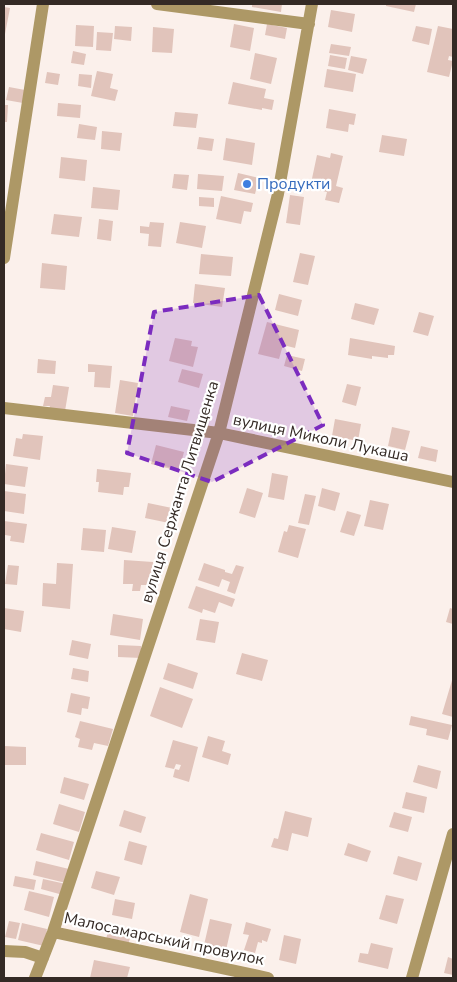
<svg xmlns="http://www.w3.org/2000/svg" width="457" height="982" font-family="'Nunito Sans',sans-serif">
<style>
.building{fill:#e1c4bb}
.lines{fill:none;stroke-linecap:round;stroke-linejoin:round}
.minor{stroke:#ad9866;stroke-width:12}
.marked{fill:#7b2cbf;fill-opacity:0.2;stroke:#7b2cbf;stroke-width:4;stroke-dasharray:10 6;stroke-linejoin:round}
.shop-dot{fill:#3f7fe0;stroke:#fff;stroke-width:2}
.labels{text-anchor:middle;dominant-baseline:central;stroke-width:4.5;stroke-linejoin:round;paint-order:stroke}
.shop-label{font-size:16px;fill:#366cbe;stroke:#fff;text-anchor:start}
.street-label{font-size:16px;fill:#342a25;stroke:#fff}
</style>
<rect width="100%" height="100%" fill="#fbf0eb"/>
<path class="building" d="M 252,4 L 282,4 L 281,12 L 252,7 Z
M 386,4 L 416,4 L 414,12 L 386,6 Z
M 4,7 L 10,8 L 5,34 L 4,34 Z
M 331,10 L 355,14 L 352,32 L 328,27 Z
M 234,24 L 254,28 L 250,51 L 230,47 Z
M 267,24 L 287,28 L 285,39 L 265,35 Z
M 76,25 L 94,26 L 93,47 L 75,46 Z
M 115,26 L 132,27 L 131,41 L 114,39 Z
M 416,26 L 432,29 L 429,45 L 412,41 Z
M 438,26 L 453,29 L 453,57 L 449,56 L 448,60 L 453,61 L 449,77 L 427,72 Z
M 153,27 L 174,29 L 172,53 L 152,52 Z
M 97,32 L 113,33 L 111,51 L 96,50 Z
M 331,44 L 351,47 L 349,56 L 329,53 Z
M 73,51 L 86,54 L 84,65 L 71,63 Z
M 255,53 L 277,58 L 271,84 L 250,79 Z
M 330,55 L 347,58 L 345,69 L 328,66 Z
M 351,56 L 367,59 L 363,74 L 348,70 Z
M 327,69 L 356,74 L 353,92 L 324,87 Z
M 97,71 L 113,74 L 110,88 L 118,90 L 115,101 L 91,96 Z
M 47,72 L 60,74 L 58,85 L 45,83 Z
M 79,74 L 92,75 L 91,88 L 78,86 Z
M 233,82 L 266,89 L 264,98 L 274,100 L 272,110 L 262,108 L 262,110 L 228,104 Z
M 9,87 L 25,90 L 23,103 L 6,100 Z
M 58,103 L 81,105 L 80,118 L 57,116 Z
M 4,105 L 8,105 L 7,122 L 4,122 Z
M 329,109 L 356,114 L 354,125 L 349,124 L 348,132 L 326,128 Z
M 175,112 L 198,114 L 196,128 L 173,126 Z
M 79,124 L 97,127 L 95,140 L 77,138 Z
M 102,131 L 122,133 L 120,151 L 101,149 Z
M 382,135 L 407,139 L 404,156 L 379,152 Z
M 199,137 L 214,139 L 212,151 L 197,149 Z
M 226,138 L 255,143 L 252,165 L 223,160 Z
M 331,153 L 343,156 L 336,186 L 343,188 L 339,203 L 325,200 L 327,192 L 310,188 L 317,155 L 330,158 Z
M 61,157 L 87,160 L 85,181 L 59,178 Z
M 238,173 L 259,178 L 255,194 L 234,190 Z
M 174,174 L 189,175 L 187,190 L 172,188 Z
M 198,174 L 224,176 L 222,191 L 197,189 Z
M 93,187 L 120,190 L 118,210 L 91,208 Z
M 290,195 L 304,197 L 300,225 L 286,223 Z
M 221,196 L 253,203 L 251,212 L 244,211 L 241,224 L 216,219 Z
M 199,197 L 214,198 L 214,207 L 199,206 Z
M 54,214 L 82,217 L 79,237 L 51,234 Z
M 99,219 L 113,221 L 111,241 L 97,239 Z
M 150,222 L 164,223 L 161,247 L 148,246 L 149,234 L 140,233 L 140,226 L 149,227 Z
M 180,222 L 206,226 L 202,248 L 176,243 Z
M 300,253 L 315,256 L 308,285 L 293,282 Z
M 201,254 L 233,257 L 231,276 L 199,274 Z
M 42,263 L 67,266 L 65,290 L 40,288 Z
M 195,284 L 225,288 L 222,307 L 193,303 Z
M 279,294 L 302,300 L 298,316 L 275,310 Z
M 355,303 L 379,309 L 374,325 L 351,319 Z
M 419,312 L 434,316 L 428,336 L 413,332 Z
M 267,322 L 299,330 L 295,348 L 283,345 L 279,359 L 258,354 Z
M 175,338 L 192,341 L 191,346 L 198,347 L 193,367 L 169,361 Z
M 350,338 L 395,346 L 394,355 L 388,355 L 388,358 L 372,356 L 372,359 L 348,355 Z
M 287,355 L 305,359 L 302,371 L 284,366 Z
M 38,359 L 56,361 L 55,374 L 37,373 Z
M 88,364 L 112,366 L 110,388 L 94,387 L 95,372 L 88,372 Z
M 182,369 L 203,374 L 199,388 L 178,382 Z
M 120,380 L 138,383 L 133,416 L 115,413 Z
M 347,384 L 361,387 L 356,406 L 342,402 Z
M 53,385 L 69,387 L 65,411 L 49,409 L 50,406 L 43,406 L 45,397 L 51,397 Z
M 171,406 L 190,410 L 187,421 L 168,417 Z
M 335,419 L 361,424 L 358,441 L 332,436 Z
M 392,427 L 410,431 L 405,450 L 388,446 Z
M 23,434 L 43,436 L 40,460 L 13,456 L 16,438 L 22,439 Z
M 156,445 L 184,452 L 179,471 L 151,464 Z
M 421,446 L 438,450 L 436,462 L 418,458 Z
M 6,464 L 28,467 L 25,487 L 4,484 Z
M 97,469 L 131,473 L 129,487 L 124,487 L 123,495 L 98,492 L 99,482 L 96,482 Z
M 272,473 L 288,476 L 284,500 L 268,497 Z
M 247,488 L 263,493 L 255,518 L 239,513 Z
M 322,488 L 340,493 L 335,511 L 318,506 Z
M 4,491 L 26,494 L 24,514 L 4,511 Z
M 305,494 L 316,496 L 309,525 L 298,523 Z
M 370,500 L 389,504 L 383,530 L 364,526 Z
M 148,503 L 172,508 L 169,523 L 145,518 Z
M 347,511 L 361,515 L 354,536 L 340,532 Z
M 4,521 L 27,524 L 24,543 L 10,541 L 11,536 L 5,535 Z
M 289,525 L 306,529 L 298,558 L 278,552 L 284,531 L 287,532 Z
M 112,527 L 136,531 L 132,553 L 108,549 Z
M 83,528 L 106,530 L 104,552 L 81,550 Z
M 124,560 L 153,562 L 152,585 L 141,585 L 140,591 L 132,591 L 133,584 L 123,584 Z
M 57,563 L 73,564 L 70,609 L 42,606 L 43,583 L 56,584 Z
M 204,563 L 225,570 L 225,572 L 232,574 L 236,565 L 244,567 L 235,594 L 227,591 L 230,582 L 222,579 L 219,587 L 198,580 Z
M 8,565 L 19,566 L 17,585 L 5,584 Z
M 196,586 L 235,599 L 232,607 L 219,602 L 215,613 L 203,609 L 202,613 L 188,608 Z
M 4,608 L 24,611 L 21,632 L 4,629 Z
M 450,608 L 453,609 L 453,624 L 446,622 Z
M 113,614 L 143,619 L 140,640 L 110,635 Z
M 200,619 L 219,622 L 215,643 L 196,640 Z
M 72,640 L 91,644 L 88,659 L 69,655 Z
M 118,645 L 141,646 L 141,658 L 118,657 Z
M 242,653 L 268,660 L 262,681 L 236,674 Z
M 168,663 L 198,673 L 193,689 L 163,679 Z
M 73,668 L 89,671 L 88,682 L 71,679 Z
M 453,677 L 453,717 L 442,714 Z
M 160,687 L 193,699 L 182,728 L 150,716 Z
M 71,693 L 90,697 L 88,709 L 82,708 L 81,715 L 67,712 Z
M 411,716 L 452,725 L 448,740 L 426,735 L 427,729 L 409,725 Z
M 80,721 L 113,729 L 108,746 L 94,743 L 92,750 L 78,747 L 80,739 L 75,737 Z
M 208,736 L 225,741 L 222,751 L 231,754 L 228,765 L 202,757 Z
M 173,740 L 198,747 L 189,782 L 173,777 L 175,769 L 179,770 L 181,765 L 176,764 L 174,769 L 165,767 Z
M 4,746 L 26,747 L 26,765 L 4,765 Z
M 418,765 L 441,771 L 437,789 L 413,782 Z
M 64,777 L 89,784 L 84,800 L 60,793 Z
M 406,792 L 427,797 L 424,813 L 402,808 Z
M 59,804 L 85,812 L 79,832 L 53,824 Z
M 124,810 L 146,817 L 141,833 L 119,826 Z
M 285,811 L 312,818 L 308,837 L 292,833 L 288,851 L 271,847 L 274,838 L 278,839 Z
M 394,812 L 412,817 L 408,832 L 389,827 Z
M 41,833 L 74,842 L 69,860 L 36,850 Z
M 129,841 L 147,846 L 142,865 L 124,860 Z
M 348,843 L 371,851 L 367,862 L 344,855 Z
M 398,856 L 422,863 L 417,881 L 393,874 Z
M 36,861 L 69,869 L 66,883 L 33,875 Z
M 96,871 L 120,877 L 114,895 L 91,888 Z
M 15,876 L 36,880 L 34,890 L 13,886 Z
M 43,879 L 66,884 L 63,895 L 41,889 Z
M 29,891 L 54,897 L 49,917 L 24,910 Z
M 190,894 L 208,899 L 199,937 L 180,932 Z
M 386,895 L 404,899 L 397,924 L 379,919 Z
M 115,899 L 135,903 L 132,919 L 112,915 Z
M 210,919 L 232,924 L 226,950 L 204,945 Z
M 9,921 L 20,923 L 16,939 L 5,937 Z
M 246,922 L 271,929 L 267,942 L 262,940 L 262,943 L 258,942 L 255,953 L 244,950 L 249,935 L 243,934 Z
M 22,923 L 47,929 L 44,946 L 18,940 Z
M 110,925 L 132,931 L 128,945 L 106,939 Z
M 284,935 L 301,939 L 296,964 L 279,960 Z
M 371,943 L 393,948 L 388,969 L 358,962 L 360,953 L 368,954 Z
M 448,957 L 453,959 L 453,975 L 444,973 Z
M 94,960 L 130,967 L 127,978 L 90,978 Z"/>
<g class="lines">
<path class="minor" d="M 157,4 L 309,24
M 4,258 L 43,4
M 4,408 L 219,433 L 453,482
M 53,932 L 268,978
M 4,951 L 25,952 L 43,958
M 35,978 L 53,932 L 219,433 L 278,194 L 312,4
M 412,978 L 453,834"/>
</g>
<path class="marked" d="M 259,295 L 323,425 L 212,482 L 127,453 L 154,312 Z"/>
<circle class="shop-dot" cx="247" cy="184" r="5"/>
<g class="labels">
<g class="shop-label">
<text x="257" y="184">Продукти</text>
</g>
<g class="street-label">
<text transform="translate(321 438) rotate(12)">вулиця Миколи Лукаша</text>
<text transform="translate(180 492) rotate(-73)">вулиця Сержанта Литвищенка</text>
<text transform="translate(164 939) rotate(12)">Малосамарський провулок</text>
</g>
</g>
<rect width="457" height="982" fill="none" stroke="#342a25" stroke-width="10"/>
</svg>
